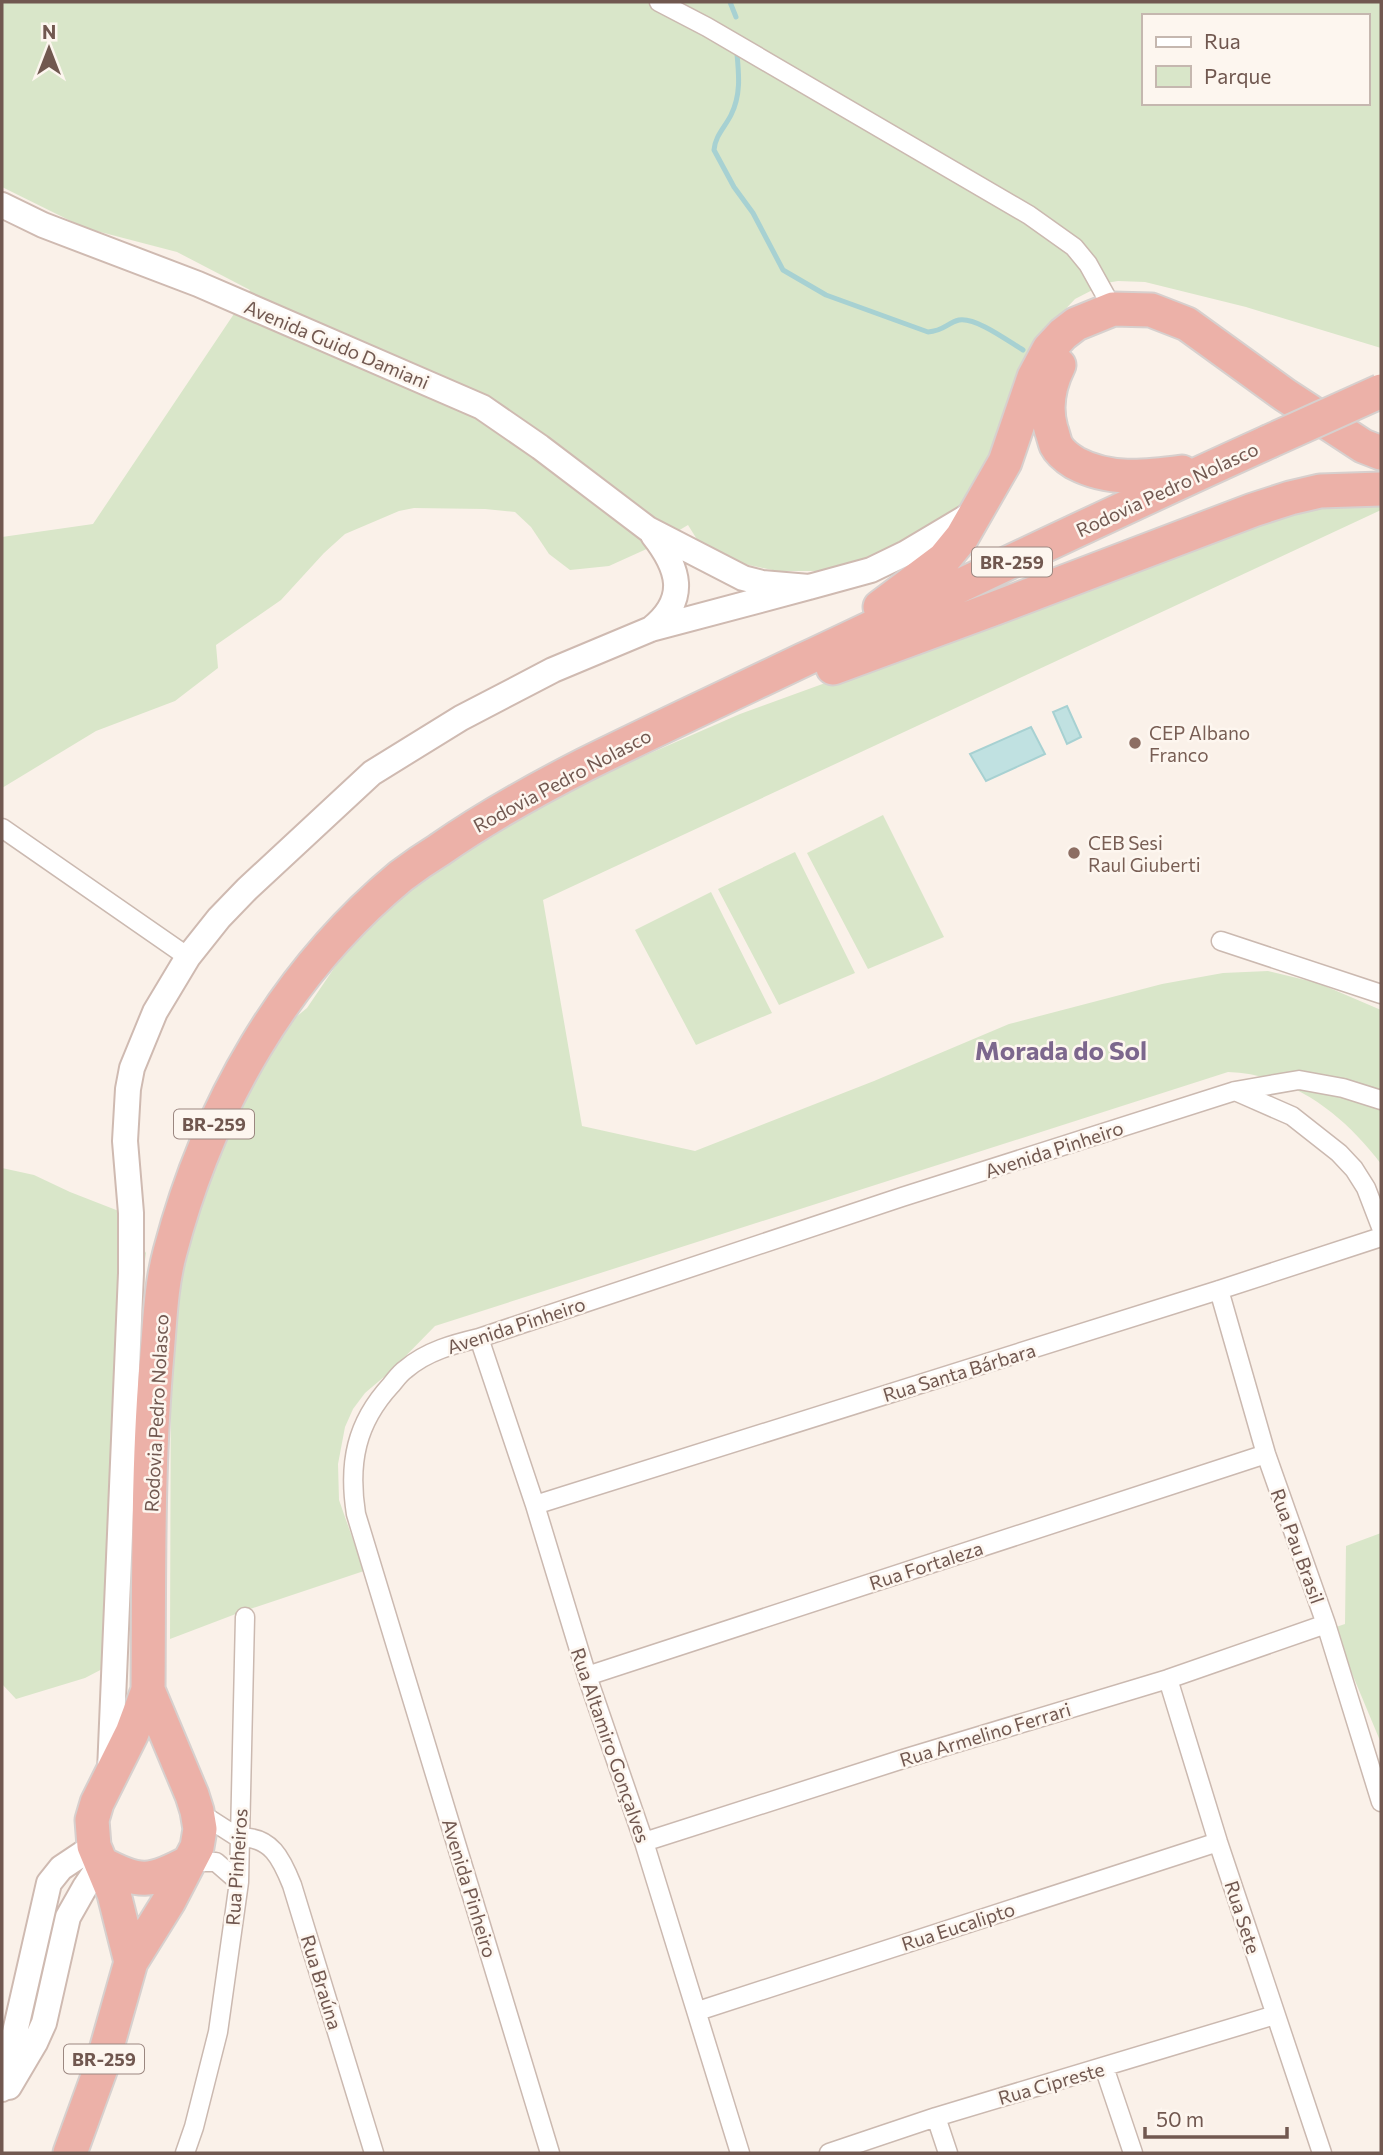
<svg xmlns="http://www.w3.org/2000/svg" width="1383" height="2155" font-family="Commissioner,sans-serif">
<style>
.green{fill:#d9e6c9;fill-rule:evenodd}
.water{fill:#c0e1e1;stroke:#a7d1d2;stroke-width:2}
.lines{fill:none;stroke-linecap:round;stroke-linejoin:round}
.stream{stroke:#a7d1d2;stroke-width:5}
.street-casing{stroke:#cbb9b0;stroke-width:21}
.secondary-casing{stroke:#cfbab1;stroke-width:28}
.highway-casing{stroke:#d7d0ce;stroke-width:37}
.street{stroke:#fff;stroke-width:18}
.secondary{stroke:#fff;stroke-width:24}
.highway{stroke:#ecb1a8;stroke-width:33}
.highway-bridge-casing{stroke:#d7d0ce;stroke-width:37;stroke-linecap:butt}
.highway-bridge{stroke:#ecb1a8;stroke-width:33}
.education-dot{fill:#8d6e63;stroke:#fdf6ef;stroke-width:2.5}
.labels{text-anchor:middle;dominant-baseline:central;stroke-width:5;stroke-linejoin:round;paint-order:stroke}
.shield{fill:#fdf6ef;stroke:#9b8780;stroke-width:2}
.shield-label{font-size:18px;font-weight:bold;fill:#715850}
.street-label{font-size:19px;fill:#715850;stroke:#fdf6ef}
.education-label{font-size:19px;fill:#785e54;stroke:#fdf6ef;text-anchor:start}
.district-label{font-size:26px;font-weight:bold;fill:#7c678d;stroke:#fdf6ef}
</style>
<rect width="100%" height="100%" fill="#faf1e9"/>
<path class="green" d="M 2,2 L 1381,2 L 1381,348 L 1246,307 L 1145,282 L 1118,281 L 1106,283 L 1075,299 L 1058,317 L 1011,407 L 975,489 L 960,505 L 927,532 L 849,568 L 818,571 L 777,571 L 744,564 L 714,551 L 698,541 L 688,525 L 651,547 L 609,566 L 570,570 L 549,554 L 531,527 L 515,512 L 485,509 L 414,508 L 399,511 L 345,534 L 324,553 L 281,600 L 216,645 L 218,668 L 175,701 L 96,731 L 2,788 L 2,537 L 93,524 L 250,290 L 177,252 L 85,228 L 2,187 ZM 1143,16 L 1367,16 L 1367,103 L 1143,103 Z
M 1326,505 L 1381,507 L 1381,510 L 543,900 L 582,1126 L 695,1151 L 874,1081 L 1009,1024 L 1162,984 L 1223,973 L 1268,971 L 1318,983 L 1381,1010 L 1381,1164 C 1344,1115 1292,1074 1228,1072 L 435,1326 L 392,1370 L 365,1393 L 353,1409 L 345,1427 L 338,1464 L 339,1500 L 364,1571 L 241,1612 L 170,1639 L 171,1356 L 178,1283 L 203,1160 L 285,1026 L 307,1008 L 345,952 L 413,885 L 550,797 L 740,714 L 993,622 L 1180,552 Z
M 883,815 L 944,937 L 868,969 L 807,853 Z
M 795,852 L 855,973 L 779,1005 L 718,889 Z
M 711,892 L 772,1013 L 696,1045 L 635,930 Z
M 2,1168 L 34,1175 L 70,1192 L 129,1215 L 128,1223 L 146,1253 L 134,1338 L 127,1503 L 127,1660 L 124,1667 L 108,1666 L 85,1678 L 16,1699 L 2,1684 Z
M 1381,1533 L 1381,1743 L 1333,1628 L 1345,1624 L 1346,1546 Z"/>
<path class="water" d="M 1067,706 L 1081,737 L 1067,744 L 1053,712 Z
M 1031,727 L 1045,754 L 986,781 L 970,754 Z"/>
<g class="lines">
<path class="stream" d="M 730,2 L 736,17
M 737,54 C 739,75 741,95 731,115 C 725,127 715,136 714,150 L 734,187 L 753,213 L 783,270 L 826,295 L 928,332 C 944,331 947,323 959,320 C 976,317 1008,341 1023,350"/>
<g class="street-casing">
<path id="street" d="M 659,2 L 707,27 L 1029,215 L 1074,247 L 1088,264 L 1113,309
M 2,828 L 188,957
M 1221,941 L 1381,994
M 1235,1091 L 1292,1116 L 1339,1153 L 1354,1169 L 1366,1188 L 1381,1227
M 1219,1290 L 1266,1454 L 1326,1624 L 1381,1802
M 479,1338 L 535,1505 L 587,1676 L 644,1842 L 740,2153
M 535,1505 L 1219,1290 L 1381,1237
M 587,1676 L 1266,1454
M 1168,1679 L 1218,1842 L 1322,2153
M 197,1811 L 239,1838 C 271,1835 282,1860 292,1885 L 374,2153
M 644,1842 L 903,1759 L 1168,1679 L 1326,1624
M 189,1862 L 216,1862 L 239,1882
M 698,2011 L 1218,1842
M 1104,2067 L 1133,2153
M 936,2117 L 948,2153
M 185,2153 L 194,2127 L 218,2032 L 239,1882 L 245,1617
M 550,2153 L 356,1514 C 348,1463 356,1423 391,1385 C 396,1379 400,1373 406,1369 C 427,1351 454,1344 479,1338 L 902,1197 L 1235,1091 L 1299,1080 L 1343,1088 L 1381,1100
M 829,2153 L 936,2117 L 1275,2015"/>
</g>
<g class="secondary-casing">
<path id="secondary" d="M 2,205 L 43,225 L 198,284 L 482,407 L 540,447 L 648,529 L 743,578 L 762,583 L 809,587 L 871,570 L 906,553 L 975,512
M 651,629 C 689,599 679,568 653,535
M 110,1771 L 131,1273 L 131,1213 L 125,1141 L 128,1089 L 132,1068 L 155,1012 L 188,957 L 219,918 L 247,889 L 372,773 L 461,718 L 553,670 L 651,629 L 809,587
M 9,2087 L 35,2043 L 44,2023 L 68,1917 L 85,1887 L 101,1863
M 2,2089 L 49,1883 L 61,1868 L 94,1846"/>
</g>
<g class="highway-casing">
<path id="highway" d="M 1059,365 C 1049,385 1045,408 1051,429 C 1053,434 1054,440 1056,445 C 1060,453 1067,458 1075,463 C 1109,481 1144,477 1182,472
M 880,607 L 944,559 L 962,537 L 1005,462 L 1034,377 L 1049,349 L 1063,334 L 1076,324 L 1113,309 L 1151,310 L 1187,324 L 1285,395 L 1363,446 L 1381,453
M 833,668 L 993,609 L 1253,510 L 1290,498 L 1320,491 L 1381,489
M 101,1863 C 140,1884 150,1883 189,1862
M 131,1962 L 114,1894 L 94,1846 L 92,1820 L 97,1803 L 132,1733 L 148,1690 C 149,1578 147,1465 157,1354 C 160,1320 161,1285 170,1252 C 208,1107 284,973 401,876 C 413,867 426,858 439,850 C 486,817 533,791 584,765 C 657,729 730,695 803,660 C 958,587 1113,512 1268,442
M 70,2153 L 101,2068 L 131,1962 L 169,1901 L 197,1847 L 200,1829 L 197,1811 L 192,1795 L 148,1690"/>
</g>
<use href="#street" class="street"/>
<use href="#secondary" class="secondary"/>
<use href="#highway" class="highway"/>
<g class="highway-bridge-casing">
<path id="highway-bridge" d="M 1268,442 L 1381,391"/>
</g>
<use href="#highway-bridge" class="highway-bridge"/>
</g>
<g class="education-dot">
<circle cx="1135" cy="743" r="7"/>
<circle cx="1074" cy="853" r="7"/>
</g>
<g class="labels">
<g class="shield">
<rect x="972" y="547.5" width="80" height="29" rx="5"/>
<rect x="174" y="1109.5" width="80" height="29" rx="5"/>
<rect x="64" y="2044.5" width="80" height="29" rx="5"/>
</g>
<g class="shield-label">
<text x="1012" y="562">BR-259</text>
<text x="214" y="1124">BR-259</text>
<text x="104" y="2059">BR-259</text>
</g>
<g class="street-label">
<text transform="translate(337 344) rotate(23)">Avenida Guido Damiani</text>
<text transform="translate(1167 489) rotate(-25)">Rodovia Pedro Nolasco</text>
<text transform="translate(562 780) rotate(-28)">Rodovia Pedro Nolasco</text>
<text transform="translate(1054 1149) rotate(-18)">Avenida Pinheiro</text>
<text transform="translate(516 1325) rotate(-18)">Avenida Pinheiro</text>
<text transform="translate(959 1372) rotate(-17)">Rua Santa Bárbara</text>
<text transform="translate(156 1413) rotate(-87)">Rodovia Pedro Nolasco</text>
<text transform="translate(1298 1546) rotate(70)">Rua Pau Brasil</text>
<text transform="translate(926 1565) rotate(-18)">Rua Fortaleza</text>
<text transform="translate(985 1734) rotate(-17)">Rua Armelino Ferrari</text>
<text transform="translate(611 1745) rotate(71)">Rua Altamiro Gonçalves</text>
<text transform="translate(236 1867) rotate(-86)">Rua Pinheiros</text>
<text transform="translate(470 1888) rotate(73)">Avenida Pinheiro</text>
<text transform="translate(1243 1917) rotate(72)">Rua Sete</text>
<text transform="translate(958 1926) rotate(-18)">Rua Eucalipto</text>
<text transform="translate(322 1982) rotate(73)">Rua Braúna</text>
<text transform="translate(1051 2083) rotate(-16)">Rua Cipreste</text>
</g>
<g class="education-label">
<text x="1149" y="732">CEP Albano<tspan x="1149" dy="22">Franco</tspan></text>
<text x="1088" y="842">CEB Sesi<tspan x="1088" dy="22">Raul Giuberti</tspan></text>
</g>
<g class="district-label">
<text x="1061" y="1049">Morada do Sol</text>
</g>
</g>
<rect width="1383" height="2155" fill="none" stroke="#715850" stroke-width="7"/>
<rect x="1142" y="14" width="228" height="91" fill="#fdf6ef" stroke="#c5b7af" stroke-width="2"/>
<rect x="1156" y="37" width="35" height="10" fill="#ffffff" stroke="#c5b7af" stroke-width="2"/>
<text x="1204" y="49" font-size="21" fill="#715850">Rua</text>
<rect x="1156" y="66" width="35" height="21" fill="#d9e6c9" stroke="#c5b7af" stroke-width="2"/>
<text x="1204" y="84" font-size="21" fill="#715850">Parque</text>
<g transform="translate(49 49)" stroke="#fdf6ef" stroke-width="5" paint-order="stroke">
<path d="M0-5L12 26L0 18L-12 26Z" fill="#715850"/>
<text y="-10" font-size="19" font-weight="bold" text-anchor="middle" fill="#715850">N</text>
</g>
<path d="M1145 2127v10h142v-10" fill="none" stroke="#715850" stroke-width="3.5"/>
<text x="1156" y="2127" font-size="21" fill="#715850" stroke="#fdf6ef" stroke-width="5" paint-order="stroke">50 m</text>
</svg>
